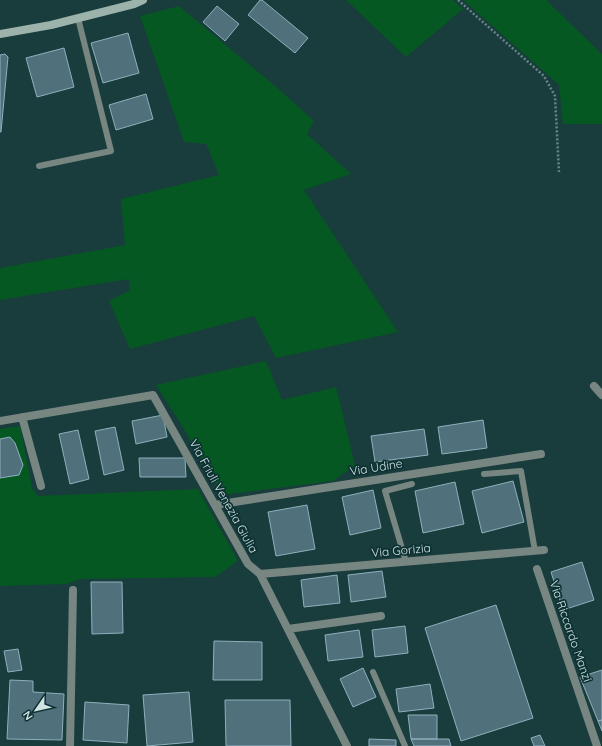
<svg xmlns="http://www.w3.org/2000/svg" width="602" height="746" font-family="Quicksand,sans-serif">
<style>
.green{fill:#065822}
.building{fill:#50707c;stroke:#8eb0bc}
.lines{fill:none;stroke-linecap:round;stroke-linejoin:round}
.path{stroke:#698586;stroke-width:2.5;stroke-dasharray:2 2;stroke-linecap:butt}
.lane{stroke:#788681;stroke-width:6}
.street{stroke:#788681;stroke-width:8}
.secondary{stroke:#9cb3ab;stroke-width:8}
.labels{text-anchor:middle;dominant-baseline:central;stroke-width:3.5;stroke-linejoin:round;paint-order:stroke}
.street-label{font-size:12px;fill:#d1e4e4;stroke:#0e3233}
</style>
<rect width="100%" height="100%" fill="#193c3d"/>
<path class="green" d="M 346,0 L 453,0 L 463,9 L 406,57 Z
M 463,0 L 546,0 L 602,54 L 602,124 L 563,124 L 559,85 Z
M 179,6 L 281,91 L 314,121 L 307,134 L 351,174 L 304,190 L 398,332 L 276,358 L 254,316 L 130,349 L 109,301 L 130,290 L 129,279 L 0,300 L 0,268 L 125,245 L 121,199 L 219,175 L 206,144 L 184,142 L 140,16 Z
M 266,361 L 282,400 L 336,387 L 355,465 L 333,481 L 222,495 L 181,424 L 156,385 Z
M 20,426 L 32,488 L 38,496 L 198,489 L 238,561 L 215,577 L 80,579 L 67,584 L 0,586 L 0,429 Z"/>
<path class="building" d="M 260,0 L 262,0 L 308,38 L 295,53 L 248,15 Z
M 217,6 L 239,24 L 225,41 L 203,22 Z
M 128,33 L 139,73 L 103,83 L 91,43 Z
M 64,48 L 74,87 L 37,97 L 26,58 Z
M 5,54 L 8,57 L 1,132 L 0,132 L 0,55 Z
M 146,94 L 153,119 L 116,130 L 109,105 Z
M 163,415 L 167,437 L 136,444 L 132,421 Z
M 483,420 L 487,448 L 442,454 L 438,427 Z
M 115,427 L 124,470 L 104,475 L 95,431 Z
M 424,429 L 428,455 L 375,462 L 371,436 Z
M 78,430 L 89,479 L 70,484 L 59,434 Z
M 10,437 L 15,443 L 23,465 L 19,475 L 0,478 L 0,439 Z
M 139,458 L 185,458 L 186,477 L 140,477 Z
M 513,481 L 524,522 L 482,533 L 472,491 Z
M 455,482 L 464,524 L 423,533 L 415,491 Z
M 373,490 L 381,528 L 350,535 L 342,497 Z
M 307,505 L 315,549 L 276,556 L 268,512 Z
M 582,562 L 594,600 L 563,610 L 551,572 Z
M 382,571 L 386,597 L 351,602 L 348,575 Z
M 337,575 L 340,603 L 304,607 L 301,580 Z
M 91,582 L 122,582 L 123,633 L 92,634 Z
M 496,605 L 533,718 L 461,741 L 425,628 Z
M 405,626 L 408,653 L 375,657 L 372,630 Z
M 359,630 L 363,657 L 328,661 L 325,635 Z
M 214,641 L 262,642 L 262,680 L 213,680 Z
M 18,649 L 22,670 L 8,672 L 4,651 Z
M 363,668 L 376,697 L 353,707 L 340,679 Z
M 602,670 L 602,720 L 598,721 L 580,677 Z
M 10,680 L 33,681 L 33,692 L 64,694 L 62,740 L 7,739 Z
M 430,684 L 434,708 L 399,712 L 396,689 Z
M 189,692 L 193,742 L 147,746 L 143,695 Z
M 225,700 L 290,700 L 291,746 L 226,746 Z
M 85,702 L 129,705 L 127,743 L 83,740 Z
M 408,715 L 437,715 L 437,739 L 411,739 Z
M 602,720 L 602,731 L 598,721 Z
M 540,735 L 545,746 L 534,746 L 531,738 Z
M 369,739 L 396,740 L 396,746 L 369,746 Z
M 411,739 L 449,739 L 451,746 L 414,746 Z"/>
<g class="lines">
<path class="path" d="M 458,0 L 544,76 L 555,96 L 559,172"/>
<path class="lane" d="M 39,166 L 111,151 L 78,18
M 484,474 L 521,471 L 535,551
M 406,562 L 385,491 L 412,484
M 373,672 L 405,746"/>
<path class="street" d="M 594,386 L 602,395
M 22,417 L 41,486
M 0,421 L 153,395 L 248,564 L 260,574 L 347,746
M 215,505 L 541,454
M 537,569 L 597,746
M 260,574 L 544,550
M 288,629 L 381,616
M 70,746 L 73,590"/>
<path class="secondary" d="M 0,34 L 51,25 L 134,4 L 143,0"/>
</g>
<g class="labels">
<g class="street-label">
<text transform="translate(376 467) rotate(-9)">Via Udine</text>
<text transform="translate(224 496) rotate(61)">Via Friuli Venezia Giulia</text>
<text transform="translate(401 550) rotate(-5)">Via Gorizia</text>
<text transform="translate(571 631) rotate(71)">Via Riccardo Manzi</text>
</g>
</g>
<g transform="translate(36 710) rotate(236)" stroke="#0e3233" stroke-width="3" paint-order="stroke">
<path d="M0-3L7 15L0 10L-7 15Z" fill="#d1e4e4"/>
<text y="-6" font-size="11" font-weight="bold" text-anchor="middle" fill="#d1e4e4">N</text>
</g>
</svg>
